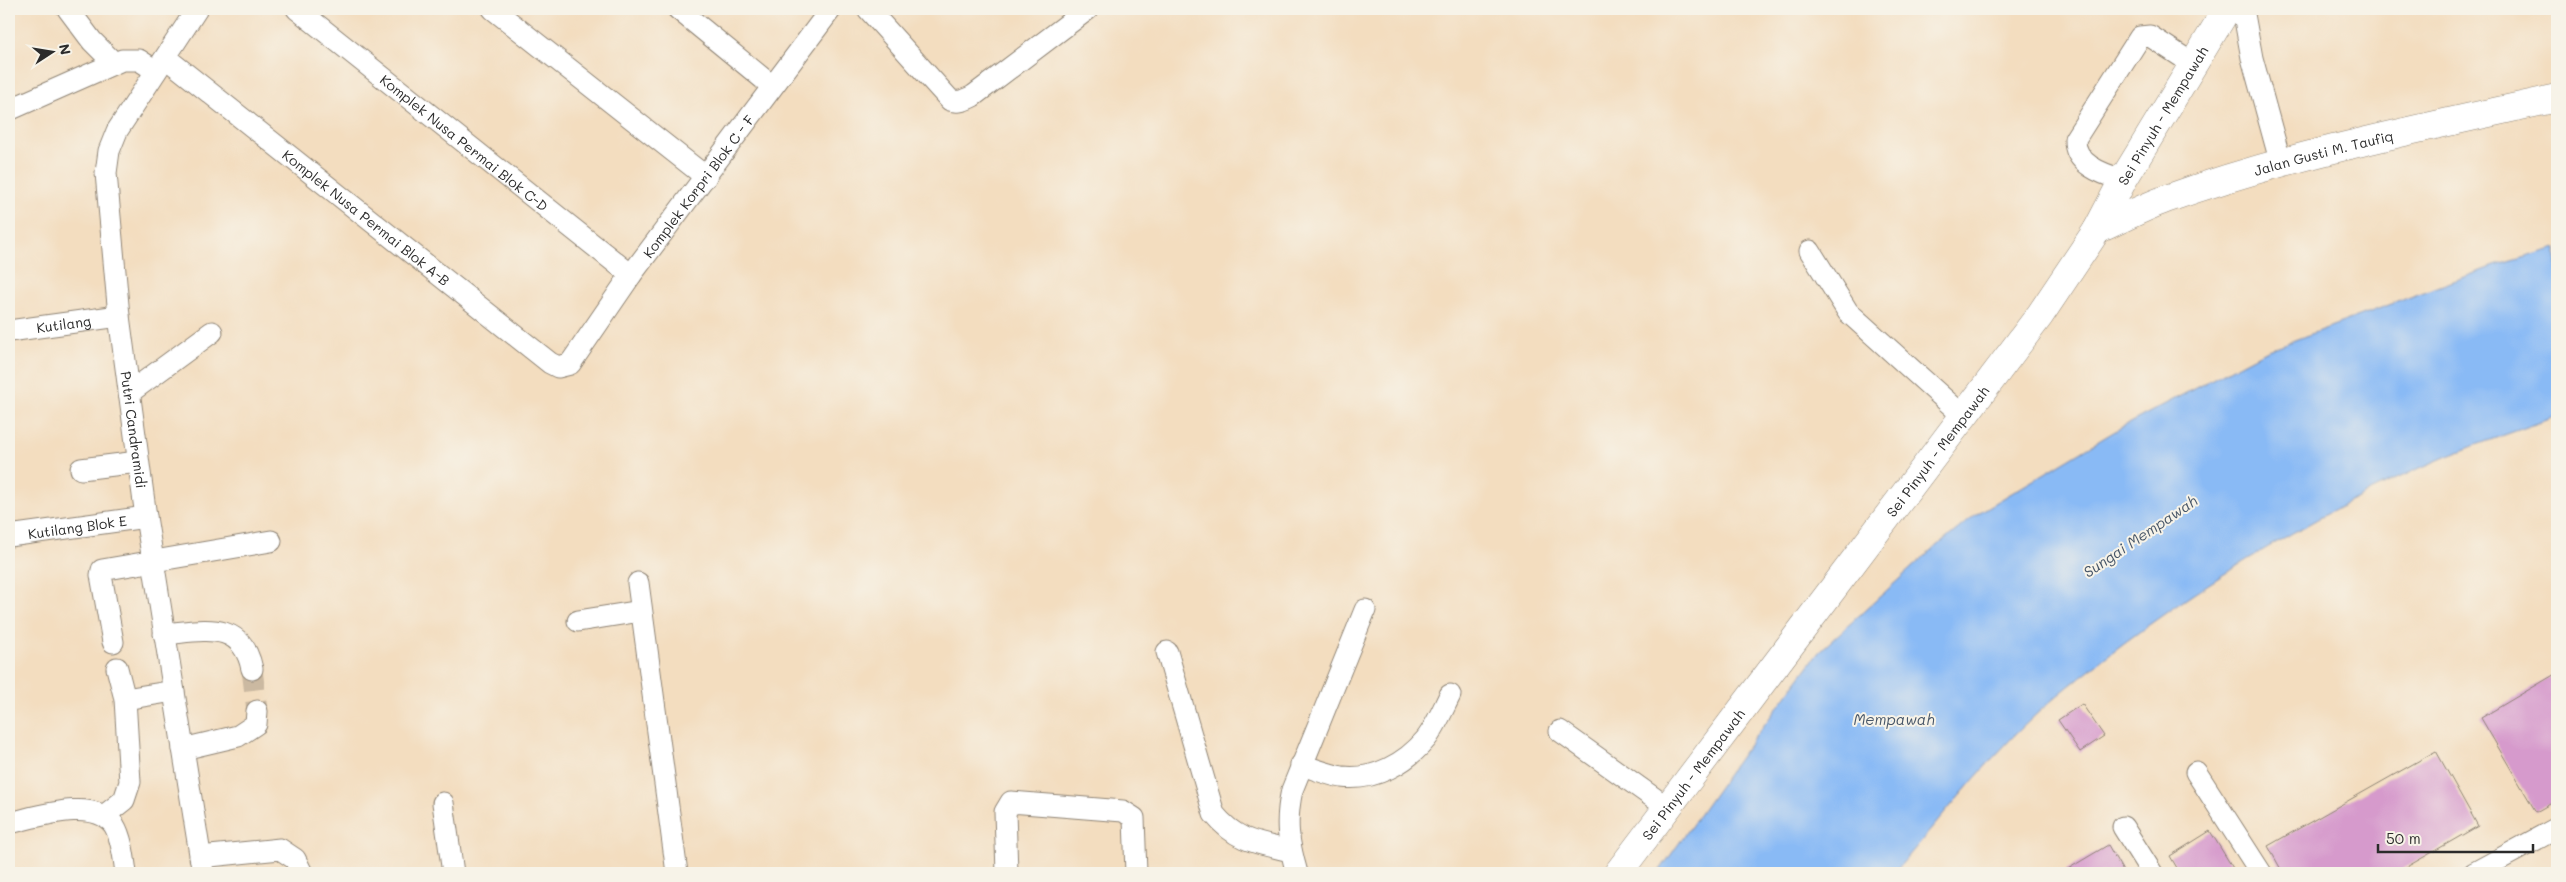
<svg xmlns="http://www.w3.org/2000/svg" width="2566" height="882" font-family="Mali,sans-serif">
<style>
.water{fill:#89baf5;stroke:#5a7290}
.building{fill:#d69acc}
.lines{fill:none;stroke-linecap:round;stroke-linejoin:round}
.minor-tunnel{stroke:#cbb9a1;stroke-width:21;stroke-dasharray:21 11;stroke-linecap:butt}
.minor-casing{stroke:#8f8475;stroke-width:23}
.major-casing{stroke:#8f8475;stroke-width:29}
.highway-casing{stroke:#8f8475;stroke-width:29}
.minor{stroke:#fff;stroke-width:21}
.major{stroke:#fff;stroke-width:28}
.highway{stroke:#fff;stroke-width:28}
.labels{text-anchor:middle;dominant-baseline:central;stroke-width:4;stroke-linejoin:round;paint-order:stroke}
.street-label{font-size:14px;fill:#2b2b2b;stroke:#f7f3e8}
.water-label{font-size:15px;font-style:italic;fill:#475668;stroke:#f7f3e8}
</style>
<rect width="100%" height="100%" fill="#f7f3e8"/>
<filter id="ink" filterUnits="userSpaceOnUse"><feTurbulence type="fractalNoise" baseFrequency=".02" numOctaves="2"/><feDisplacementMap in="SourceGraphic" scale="10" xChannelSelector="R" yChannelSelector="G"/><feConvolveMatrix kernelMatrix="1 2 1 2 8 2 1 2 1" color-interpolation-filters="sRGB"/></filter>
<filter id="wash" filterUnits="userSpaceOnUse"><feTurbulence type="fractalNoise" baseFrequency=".0096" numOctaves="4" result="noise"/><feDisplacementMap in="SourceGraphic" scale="20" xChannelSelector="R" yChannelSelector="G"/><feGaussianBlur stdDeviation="1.12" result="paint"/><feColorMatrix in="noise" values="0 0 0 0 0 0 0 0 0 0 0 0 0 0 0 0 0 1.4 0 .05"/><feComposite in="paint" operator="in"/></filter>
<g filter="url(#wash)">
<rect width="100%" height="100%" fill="#f3ddbf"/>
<path class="water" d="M 2557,248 L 2557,416 C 2520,430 2482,442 2445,457 C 2306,517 2175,598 2058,695 C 1996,747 1947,812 1894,873 L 1658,873 L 1746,749 L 1819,652 L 1919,561 L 1975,515 L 2122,427 L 2265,351 L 2494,266 Z"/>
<g id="blocks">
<path class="building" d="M 2557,673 L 2557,800 L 2536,812 L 2481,718 Z
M 2082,704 L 2104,736 L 2080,752 L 2058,720 Z
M 2436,751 L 2478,826 L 2396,873 L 2283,873 L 2268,846 Z
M 2210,831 L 2236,873 L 2180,873 L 2170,856 Z
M 2108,845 L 2124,873 L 2061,873 Z"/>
</g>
</g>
<g filter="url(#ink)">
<use href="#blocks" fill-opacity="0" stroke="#8f8475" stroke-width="1"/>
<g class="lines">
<path class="minor-tunnel" d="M 252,669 L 257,711"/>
<g class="minor-casing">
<g id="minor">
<path d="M 68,9 L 92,41 L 113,62"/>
<path id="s1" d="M 197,9 L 117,131 L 109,151 L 106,173 L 119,316 L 146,517 L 203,873"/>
<path id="s2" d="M 297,9 L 631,275"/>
<path d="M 493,9 L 706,177"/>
<path d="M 678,9 L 772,86"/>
<path d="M 868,9 L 950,100 C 959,103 965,100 973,96 L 1088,9"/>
<path d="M 2243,9 L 2252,58 L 2281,164"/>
<path id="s3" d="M 166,58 L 550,363 L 558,367 L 570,364 L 631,275 L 831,9"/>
<path d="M 9,110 L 122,60 L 139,60 L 156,71"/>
<path d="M 2123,180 C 2102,174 2074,164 2075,139 L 2140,37 L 2150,36 L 2193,64"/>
<path d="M 1810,251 L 1848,312 L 1962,415"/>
<path id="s4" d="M 9,331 L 119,316"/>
<path d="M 129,393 L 212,332"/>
<path d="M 81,469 L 138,462"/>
<path id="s5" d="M 9,536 L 146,517"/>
<path d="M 638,583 L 677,873"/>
<path d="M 578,621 L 641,611"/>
<path d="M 164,634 C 202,631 242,619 252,669"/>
<path d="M 113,642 L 101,575 L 102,570 L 271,541"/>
<path d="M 1167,652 L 1214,814 C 1237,842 1258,843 1291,851"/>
<path d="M 117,668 L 125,699 L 174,691"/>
<path d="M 1560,731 L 1668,808"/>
<path d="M 183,749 L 238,736 L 256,724 L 257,711"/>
<path d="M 1301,765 C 1315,769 1329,775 1342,777 C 1374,781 1406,763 1426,739 C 1436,726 1443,709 1450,695"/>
<path d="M 2196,772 L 2261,873"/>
<path d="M 443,803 L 453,873"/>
<path d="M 105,815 L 124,800 L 130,782 L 125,699"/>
<path d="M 9,823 C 37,817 94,797 114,825 C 122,838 124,858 126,873"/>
<path d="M 2123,827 L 2152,873"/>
<path d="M 200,857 L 280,849 L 295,859 L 302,873"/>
<path d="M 1007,873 L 1005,812 L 1011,802 L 1123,811 L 1134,818 L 1136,873"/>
<path d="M 1297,873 C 1288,842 1285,822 1292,790 L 1365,610"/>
<path d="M 2474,873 L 2557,828"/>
</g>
</g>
<g class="major-casing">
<g id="major">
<path id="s6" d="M 2097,230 C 2119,220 2142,208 2166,199 C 2291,154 2427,127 2557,98"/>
</g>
</g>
<g class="highway-casing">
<g id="highway">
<path id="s7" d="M 1618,873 L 2040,315 L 2097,230 L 2123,180 L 2227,9"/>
</g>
</g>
<use href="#minor" class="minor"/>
<use href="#major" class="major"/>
<use href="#highway" class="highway"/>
</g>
</g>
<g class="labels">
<g class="street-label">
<text stroke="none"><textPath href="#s7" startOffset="934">Sei Pinyuh - Mempawah</textPath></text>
<text stroke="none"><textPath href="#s2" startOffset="214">Komplek Nusa Permai Blok C-D</textPath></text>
<text stroke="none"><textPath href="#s6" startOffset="240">Jalan Gusti M. Taufiq</textPath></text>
<text stroke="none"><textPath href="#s3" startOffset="731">Komplek Korpri Blok C - F</textPath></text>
<text stroke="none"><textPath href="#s3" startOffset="256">Komplek Nusa Permai Blok A-B</textPath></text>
<text stroke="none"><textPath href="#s4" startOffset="55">Kutilang</textPath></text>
<text stroke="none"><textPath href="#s1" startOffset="448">Putri Candramidi</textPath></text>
<text stroke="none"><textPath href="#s7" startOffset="529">Sei Pinyuh - Mempawah</textPath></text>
<text stroke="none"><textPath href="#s5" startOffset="69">Kutilang Blok E</textPath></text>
<text stroke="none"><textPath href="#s7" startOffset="124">Sei Pinyuh - Mempawah</textPath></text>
</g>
<g class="water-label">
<text transform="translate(2140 536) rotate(-34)">Sungai Mempawah</text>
<text x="1894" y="719">Mempawah</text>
</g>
</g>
<rect width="2566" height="882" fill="none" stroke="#f7f3e8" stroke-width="30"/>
<g transform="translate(52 52) rotate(78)" stroke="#f7f3e8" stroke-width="4" paint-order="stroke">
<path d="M0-4L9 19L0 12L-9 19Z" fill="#2b2b2b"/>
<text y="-8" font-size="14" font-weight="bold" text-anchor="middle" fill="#2b2b2b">N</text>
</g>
<path d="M2378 844v8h155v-8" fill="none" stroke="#2b2b2b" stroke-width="2.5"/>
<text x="2386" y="844" font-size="15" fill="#2b2b2b" stroke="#f7f3e8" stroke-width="4" paint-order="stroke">50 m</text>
</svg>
